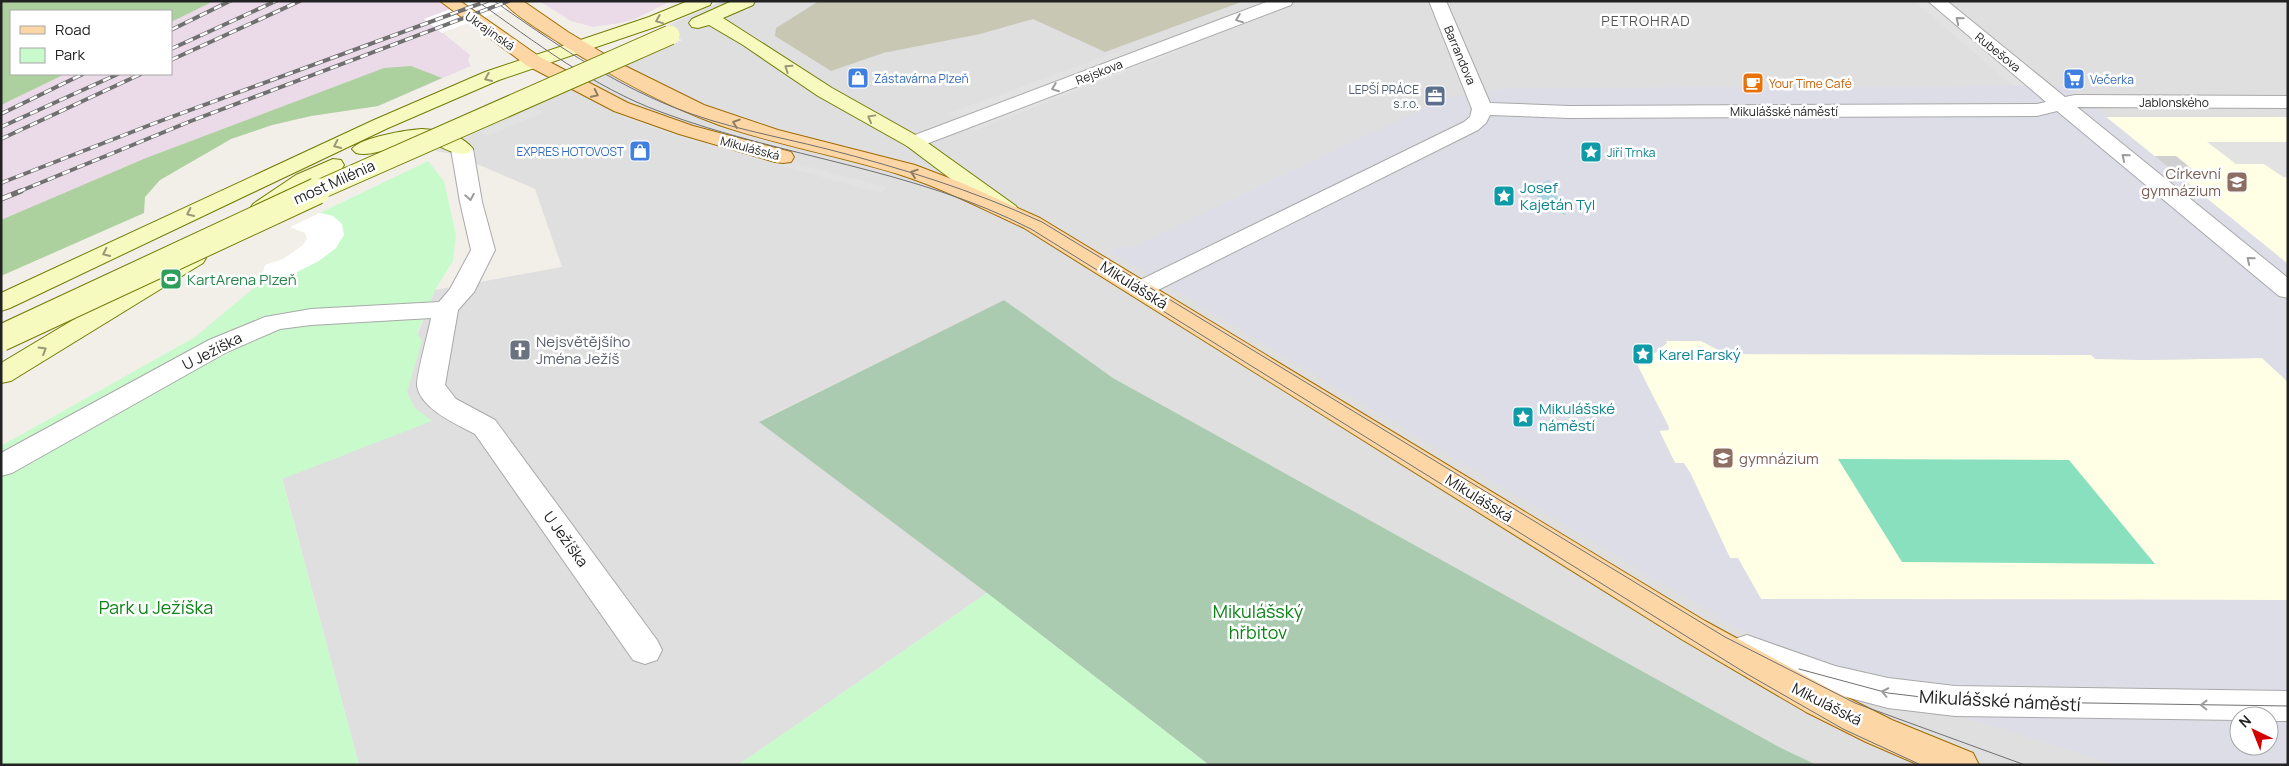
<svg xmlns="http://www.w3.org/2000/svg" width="2289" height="766" font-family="Manrope,sans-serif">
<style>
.residential{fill:#e0dfdf;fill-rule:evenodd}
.industrial{fill:#ebdbe8}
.education{fill:#ffffe5}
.religious{fill:#d0d0d0}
.construction{fill:#c7c7b4}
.forest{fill:#add19e}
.cemetery{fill:#aacbaf}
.park{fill:#c8facc}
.pitch{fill:#88e0be}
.parking{fill:#e2e2e2}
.plaza{fill:#dddde8;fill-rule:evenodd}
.water{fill:#aad3df}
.pier{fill:#fff}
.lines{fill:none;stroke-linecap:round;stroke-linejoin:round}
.minor-casing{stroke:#a9a9a9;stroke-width:2}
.secondary-casing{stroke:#707d05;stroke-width:2}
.primary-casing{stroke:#a06b00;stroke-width:2}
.minor{fill:#fff;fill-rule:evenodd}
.secondary{fill:#f7fabf;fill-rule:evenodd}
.primary{fill:#fcd6a4;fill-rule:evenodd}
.tram{stroke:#707070;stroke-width:1}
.rail-far1-casing{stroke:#707070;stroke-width:4}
.rail-casing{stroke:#707070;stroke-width:5.5}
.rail-far1{stroke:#fff;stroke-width:2.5;stroke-dasharray:8;stroke-linecap:butt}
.rail{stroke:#fff;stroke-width:4;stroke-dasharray:11;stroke-linecap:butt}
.secondary-bridge-far1-casing{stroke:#707d05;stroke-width:21;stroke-linecap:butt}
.secondary-bridge-casing{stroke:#707d05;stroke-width:28;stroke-linecap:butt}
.secondary-bridge-far1{stroke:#f7fabf;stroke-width:19}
.secondary-bridge{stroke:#f7fabf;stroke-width:26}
.oneway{stroke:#9c9c9c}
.oneway2{stroke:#979978}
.oneway3{stroke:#8f7c63}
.labels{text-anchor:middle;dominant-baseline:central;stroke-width:5;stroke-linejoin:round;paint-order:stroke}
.far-street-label{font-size:12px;fill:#222;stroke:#fff}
.far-shop-label{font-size:12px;fill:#366cbe;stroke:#fff;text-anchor:start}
.far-food-label{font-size:12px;fill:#c56008;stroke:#fff;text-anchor:start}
.far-service-label{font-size:12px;fill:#4e5e75;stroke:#fff;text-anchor:end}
.far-culture-label{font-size:12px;fill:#0d838f;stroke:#fff;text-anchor:start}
.far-neighbourhood-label{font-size:14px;letter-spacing:1px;fill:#555;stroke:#fff}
.education-label{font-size:15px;fill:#785e54;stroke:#fff;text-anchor:end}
.street-label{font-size:15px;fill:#222;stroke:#fff}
.culture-label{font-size:15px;fill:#0d838f;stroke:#fff;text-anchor:start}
.leisure-label{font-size:15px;fill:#27864d;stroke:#fff;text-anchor:start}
.worship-label{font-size:15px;fill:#5b616d;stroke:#fff;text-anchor:start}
.near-park-label{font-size:18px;fill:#0c8416;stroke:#fff}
.near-street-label{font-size:18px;fill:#222;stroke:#fff}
</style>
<rect width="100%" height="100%" fill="#f2efe9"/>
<path class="residential" d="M 722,1 L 2288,1 L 2288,765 L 1817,765 L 1781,748 L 1113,378 L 1004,300 L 760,421 L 987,593 L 738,765 L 359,765 L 282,478 L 415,340 L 435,290 L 562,267 L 535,189 L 454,154 L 435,151 L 682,40 L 657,30 ZM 2239,716 L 2269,716 L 2269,746 L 2239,746 Z"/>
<path class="industrial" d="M 182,1 L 527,1 L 443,33 L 470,55 L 468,61 L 471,66 L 378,106 L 311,116 L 272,125 L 231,139 L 160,180 L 1,256 L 1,91 L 36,74 L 171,74 L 171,11 Z
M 539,1 L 671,1 L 635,19 L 620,23 L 593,27 L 571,21 Z"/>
<path class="education" d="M 2105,117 L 2288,117 L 2288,264 L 2174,172 Z
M 1666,341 L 1701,341 L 1727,353 L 2091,355 L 2140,360 L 2262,358 L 2288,382 L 2288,600 L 1761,599 L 1738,559 L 1730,558 L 1684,463 L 1675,463 L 1659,430 L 1669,430 L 1668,425 L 1631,354 L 1655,353 Z"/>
<path class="religious" d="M 2154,156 L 2176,156 L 2196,172 L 2174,172 Z"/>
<path class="construction" d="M 819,1 L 1244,1 L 1105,52 L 1033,19 L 980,34 L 883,53 L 831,71 L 775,36 L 776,28 Z"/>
<path class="forest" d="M 1,1 L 214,1 L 171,22 L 171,11 L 11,11 L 11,74 L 65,74 L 1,105 Z
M 411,66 L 442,78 L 378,106 L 311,116 L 272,125 L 231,139 L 160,180 L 145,197 L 144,213 L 1,276 L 1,220 L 146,158 L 384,68 Z"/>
<path class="cemetery" d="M 1004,300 L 1113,378 L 1781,748 L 1817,765 L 1209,765 L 987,593 L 759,422 Z"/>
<path class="park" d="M 428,161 L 444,181 L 456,235 L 453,261 L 435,290 L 417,333 L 422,341 L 407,392 L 415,408 L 432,421 L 282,479 L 359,765 L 1,765 L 1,446 L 195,337 L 260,283 L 295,273 L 333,216 L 320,213 Z
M 987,593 L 1209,765 L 738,765 Z"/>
<path class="pitch" d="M 1838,459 L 2069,460 L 2155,564 L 1902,562 Z"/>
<path class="parking" d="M 1914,1 L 1930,1 L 2031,86 L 2013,86 Z
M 1172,48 L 1179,51 L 974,131 L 967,127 Z
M 1117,52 L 1123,55 L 1107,61 L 1114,63 L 964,118 L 947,114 Z
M 535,108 L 544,112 L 488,136 L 479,132 Z
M 619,110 L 771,157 L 888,187 L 880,193 L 684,139 L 618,116 Z
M 2207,142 L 2288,142 L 2288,177 L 2283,177 L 2264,164 L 2236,164 Z"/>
<path class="plaza" d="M 2068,86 L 2288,264 L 2288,382 L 2262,358 L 2140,360 L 2095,359 L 2091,355 L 1726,354 L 1701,341 L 1666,341 L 1667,343 L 1655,353 L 1632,354 L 1668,426 L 1669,430 L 1659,431 L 1675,463 L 1684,463 L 1691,474 L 1730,558 L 1738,558 L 1761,599 L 2288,600 L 2288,765 L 2115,765 L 1888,693 L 1805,660 L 1735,627 L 1113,253 L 1117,246 L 1133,247 L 1444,98 L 1508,88 ZM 2239,716 L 2269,716 L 2269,746 L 2239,746 Z"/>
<path class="water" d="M 1549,180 L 1566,215 L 1553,210 L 1537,197 C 1537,187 1540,184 1549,180 Z"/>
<path class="pier" d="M 472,1 L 527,1 L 442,33 L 424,19 Z
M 320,213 L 333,216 L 342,224 L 344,235 L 336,248 L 319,261 L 295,273 L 260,283 L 265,265 L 283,259 L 303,245 L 307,239 L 305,233 L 290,227 Z"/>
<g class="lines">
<g class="minor-casing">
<path id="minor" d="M 1269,1 L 1293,1 L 1291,5 L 921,146 L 914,148 L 907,146 L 904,142 L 907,138 Z
M 1429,1 L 1446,1 L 1490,103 L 1569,106 L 2037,104 L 2046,102 L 1928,1 L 1947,1 L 2065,97 L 2075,95 L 2288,96 L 2288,108 L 2077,107 L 2288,278 L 2288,298 L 2279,296 L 2057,111 L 2037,116 L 1569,118 L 1490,115 L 1486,123 L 1478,130 L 1150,294 L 1141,296 L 1132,294 L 1129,289 L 1132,284 L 1464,122 L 1470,117 L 1472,109 Z
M 462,143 L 469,145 L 473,149 L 482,202 L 495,250 L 474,292 L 458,310 L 445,385 L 456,399 L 495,420 L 657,640 L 662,650 L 657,660 L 645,664 L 633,660 L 475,434 C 456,424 421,409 417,386 C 416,376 429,330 431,318 L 311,325 L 280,329 L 227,352 L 12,473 L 1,476 L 1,453 L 209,340 L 265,317 L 311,309 L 439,302 L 450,289 L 471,250 L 460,202 L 451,149 L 455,145 Z
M 1747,635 L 1835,666 L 1888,678 L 1955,686 L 2288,691 L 2288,721 L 2269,721 L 2269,716 L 2239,716 L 2239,720 L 1955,716 L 1888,708 L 1835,694 L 1735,659 L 1730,649 L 1735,639 Z"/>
</g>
<g class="secondary-casing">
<path id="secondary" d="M 688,1 L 712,1 L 710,5 L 661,25 L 499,80 L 388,128 L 10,308 L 1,311 L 1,293 L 374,120 L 485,72 L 649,17 Z
M 732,1 L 755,1 L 753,5 L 723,18 L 832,88 L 921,138 L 1016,206 L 1019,211 L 1016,216 L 1008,218 L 1000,216 L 907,146 L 818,96 L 743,45 L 709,25 L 698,28 L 692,27 L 689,23 L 692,19 Z
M 422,129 C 439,130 462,134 473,149 L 469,153 C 452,158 439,141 421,142 C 400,142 374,158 356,153 L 352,149 C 361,137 407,130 422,129 Z
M 333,159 L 341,160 L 344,165 L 341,170 L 312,185 L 269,214 L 261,216 L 253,214 L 250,209 L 253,204 L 296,175 Z
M 194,251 L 203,253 L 206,258 L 203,263 L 11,381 L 1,383 L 1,363 L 185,253 Z"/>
</g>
<g class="primary-casing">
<path id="primary" d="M 440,1 L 460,1 L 540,57 L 628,103 L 693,126 L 791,152 L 794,157 L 791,162 L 783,163 L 775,162 L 679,134 L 614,111 L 526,65 Z
M 503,1 L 523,1 L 568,32 L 621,64 L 704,105 L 778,130 L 915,165 L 962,183 L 1040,218 L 1705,621 L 1832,690 L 1892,720 L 1973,753 L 1979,765 L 1919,765 L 1866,742 L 1806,712 L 1681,639 L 1024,228 C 983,209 942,188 898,174 C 839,156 778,145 719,125 C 663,105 611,76 561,44 C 546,34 512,14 503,1 Z"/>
</g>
<use href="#minor" class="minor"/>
<use href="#secondary" class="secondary"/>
<use href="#primary" class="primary"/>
<path class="tram" d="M 477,1 C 535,42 593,87 661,112 C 784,158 912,168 1031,229 L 1747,674 L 1843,729 L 1921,765
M 494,1 C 551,41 608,81 673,107 C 722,127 776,136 827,149 C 901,168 972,190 1042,222 L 1725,637 L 1855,703 L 2025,765
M 1799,669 L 1888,693 L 1955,701 L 2288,706"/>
<g class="rail-far1-casing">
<path id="rail-far1" d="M 171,30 L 230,1
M 171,49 L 276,1
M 171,60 L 300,1
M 1,114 L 83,74
M 1,127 L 118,74
M 1,139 L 141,74
M 1,183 L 155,123 L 487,1
M 18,192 L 191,121 L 509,1"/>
</g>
<g class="rail-casing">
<path id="rail" d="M 1,199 L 21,191"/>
</g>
<use href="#rail-far1" class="rail-far1"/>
<use href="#rail" class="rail"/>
<g class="secondary-bridge-far1-casing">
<path id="secondary-bridge-far1" d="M 314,192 L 670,35"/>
</g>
<g class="secondary-bridge-casing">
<path id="secondary-bridge" d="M 1,338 L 317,191"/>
</g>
<use href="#secondary-bridge-far1" class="secondary-bridge-far1"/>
<use href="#secondary-bridge" class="secondary-bridge"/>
</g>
<defs><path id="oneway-chevron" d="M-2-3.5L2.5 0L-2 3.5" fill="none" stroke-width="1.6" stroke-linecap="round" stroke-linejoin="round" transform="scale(1.25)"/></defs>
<g class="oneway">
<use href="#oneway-chevron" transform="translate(1239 19) rotate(159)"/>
<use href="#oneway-chevron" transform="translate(1959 20) rotate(-141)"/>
<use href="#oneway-chevron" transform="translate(1055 88) rotate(159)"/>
<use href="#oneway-chevron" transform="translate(2125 157) rotate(-140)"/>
<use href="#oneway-chevron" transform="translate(470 197) rotate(80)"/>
<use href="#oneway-chevron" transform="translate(2250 260) rotate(-141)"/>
<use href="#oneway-chevron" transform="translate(1885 692) rotate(-168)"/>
<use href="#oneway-chevron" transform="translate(2204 705) rotate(-179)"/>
</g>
<g class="oneway2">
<use href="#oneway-chevron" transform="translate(659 20) rotate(158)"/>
<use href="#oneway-chevron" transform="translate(788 68) rotate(-146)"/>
<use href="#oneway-chevron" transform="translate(488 78) rotate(157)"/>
<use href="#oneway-chevron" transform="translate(871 118) rotate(-151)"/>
<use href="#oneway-chevron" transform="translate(337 145) rotate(155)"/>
<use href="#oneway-chevron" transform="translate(190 213) rotate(155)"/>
<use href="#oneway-chevron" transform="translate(106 253) rotate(155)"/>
<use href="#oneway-chevron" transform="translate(43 350) rotate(-31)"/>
</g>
<g class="oneway3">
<use href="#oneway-chevron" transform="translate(595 94) rotate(26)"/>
<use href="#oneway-chevron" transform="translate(736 123) rotate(-161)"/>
<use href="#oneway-chevron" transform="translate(914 173) rotate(-161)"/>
</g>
<defs>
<g id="shop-square" transform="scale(1.125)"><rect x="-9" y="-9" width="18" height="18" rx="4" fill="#3f7fe0" stroke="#fff"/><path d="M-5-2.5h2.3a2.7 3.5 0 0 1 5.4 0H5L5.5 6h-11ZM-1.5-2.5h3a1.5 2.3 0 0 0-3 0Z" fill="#fff"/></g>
<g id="supermarket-square" transform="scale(1.125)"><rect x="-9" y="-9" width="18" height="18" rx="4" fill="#3f7fe0" stroke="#fff"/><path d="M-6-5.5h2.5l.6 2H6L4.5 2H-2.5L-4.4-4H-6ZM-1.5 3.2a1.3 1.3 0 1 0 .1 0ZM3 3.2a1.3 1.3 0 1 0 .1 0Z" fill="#fff"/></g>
<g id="cafe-square" transform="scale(1.125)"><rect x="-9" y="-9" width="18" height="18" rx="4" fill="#e8710a" stroke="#fff"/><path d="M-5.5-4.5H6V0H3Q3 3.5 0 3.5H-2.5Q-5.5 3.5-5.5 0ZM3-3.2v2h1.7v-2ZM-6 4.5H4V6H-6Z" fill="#fff"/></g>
<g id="office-square" transform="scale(1.125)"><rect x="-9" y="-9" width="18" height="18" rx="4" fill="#5c6f8a" stroke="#fff"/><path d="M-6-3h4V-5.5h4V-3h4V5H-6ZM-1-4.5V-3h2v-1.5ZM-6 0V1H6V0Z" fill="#fff"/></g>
<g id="sight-square" transform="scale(1.125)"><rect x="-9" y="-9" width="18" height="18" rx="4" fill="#0f9aa8" stroke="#fff"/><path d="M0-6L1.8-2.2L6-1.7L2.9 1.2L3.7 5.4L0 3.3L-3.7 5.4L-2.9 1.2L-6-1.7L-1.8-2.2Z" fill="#fff"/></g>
<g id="school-square" transform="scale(1.125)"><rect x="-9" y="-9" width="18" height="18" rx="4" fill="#8d6e63" stroke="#fff"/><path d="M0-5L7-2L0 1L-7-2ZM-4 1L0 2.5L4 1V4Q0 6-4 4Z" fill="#fff"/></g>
<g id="stadium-square" transform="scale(1.125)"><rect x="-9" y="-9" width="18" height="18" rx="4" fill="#2e9e5b" stroke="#fff"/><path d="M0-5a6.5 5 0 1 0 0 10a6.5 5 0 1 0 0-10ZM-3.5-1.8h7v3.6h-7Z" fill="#fff"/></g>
<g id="church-square" transform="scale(1.125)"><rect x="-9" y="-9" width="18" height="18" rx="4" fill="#6b7280" stroke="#fff"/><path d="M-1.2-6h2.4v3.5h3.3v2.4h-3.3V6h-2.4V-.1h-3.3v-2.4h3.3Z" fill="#fff"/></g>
</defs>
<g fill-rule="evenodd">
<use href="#shop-square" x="858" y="78"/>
<use href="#supermarket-square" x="2074" y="79"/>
<use href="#cafe-square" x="1753" y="83"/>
<use href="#office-square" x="1435" y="96"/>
<use href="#shop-square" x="640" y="151"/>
<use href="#sight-square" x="1591" y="152"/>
<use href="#school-square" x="2237" y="182"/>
<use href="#sight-square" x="1504" y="196"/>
<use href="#stadium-square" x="171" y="279"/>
<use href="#church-square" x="520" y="350"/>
<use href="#sight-square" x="1643" y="354"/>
<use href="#sight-square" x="1523" y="417"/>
<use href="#school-square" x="1723" y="458"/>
</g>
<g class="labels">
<g class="far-street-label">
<text transform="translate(490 31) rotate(35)">Ukrajinská</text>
<text transform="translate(1998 52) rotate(39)">Rubešova</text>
<text transform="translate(1460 55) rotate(67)">Barrandova</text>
<text transform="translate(1099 72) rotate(-21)">Rejskova</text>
<text x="2174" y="102">Jablonského</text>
<text x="1784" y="111">Mikulášské náměstí</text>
<text transform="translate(750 148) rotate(15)">Mikulášská</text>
</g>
<g class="far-shop-label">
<text x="874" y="78">Zástavárna Plzeň</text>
<text x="2090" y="79">Večerka</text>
<text x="624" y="151" text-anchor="end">EXPRES HOTOVOST</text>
</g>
<g class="far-food-label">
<text x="1769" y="83">Your Time Café</text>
</g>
<g class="far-service-label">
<text x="1419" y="89">LEPŠÍ PRÁCE<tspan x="1419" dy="14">s.r.o.</tspan></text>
</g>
<g class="far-culture-label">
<text x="1607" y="152">Jiří Trnka</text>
</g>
<g class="far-neighbourhood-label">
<text x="1646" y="20">PETROHRAD</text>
</g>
<g class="education-label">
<text x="2221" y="173">Církevní<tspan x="2221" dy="17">gymnázium</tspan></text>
<text x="1739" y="458" text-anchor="start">gymnázium</text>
</g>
<g class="street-label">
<text transform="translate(334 182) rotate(-24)">most Milénia</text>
<text transform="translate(1134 285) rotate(32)">Mikulášská</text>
<text transform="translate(212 351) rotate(-27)">U Ježíška</text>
<text transform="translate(1479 498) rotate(32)">Mikulášská</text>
<text transform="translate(566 539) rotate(54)">U Ježíška</text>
<text transform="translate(1827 704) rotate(27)">Mikulášská</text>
</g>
<g class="culture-label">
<text x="1520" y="187">Josef<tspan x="1520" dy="17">Kajetán Tyl</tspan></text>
<text x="1659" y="354">Karel Farský</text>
<text x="1539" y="408">Mikulášské<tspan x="1539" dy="17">náměstí</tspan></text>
</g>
<g class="leisure-label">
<text x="187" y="279">KartArena Plzeň</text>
</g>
<g class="worship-label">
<text x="536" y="341">Nejsvětějšího<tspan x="536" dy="17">Jména Ježíš</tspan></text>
</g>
<g class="near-park-label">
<text x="156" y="607">Park u Ježíška</text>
<text x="1258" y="611">Mikulášský<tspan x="1258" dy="21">hřbitov</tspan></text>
</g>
<g class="near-street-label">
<text transform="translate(2000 700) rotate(3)">Mikulášské náměstí</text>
</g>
</g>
<rect width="2289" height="766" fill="none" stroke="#222222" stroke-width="5"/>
<rect x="10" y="10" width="162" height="65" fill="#ffffff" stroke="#a7a7a7"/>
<rect x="20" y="26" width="25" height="8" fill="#fcd6a4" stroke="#a7a7a7"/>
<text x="55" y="35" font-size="15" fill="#222222">Road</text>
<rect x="20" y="48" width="25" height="15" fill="#c8facc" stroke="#a7a7a7"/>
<text x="55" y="60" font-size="15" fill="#222222">Park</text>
<g transform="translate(2254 731) rotate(317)"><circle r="24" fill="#ffffff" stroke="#a7a7a7"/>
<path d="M0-4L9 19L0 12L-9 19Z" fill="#d40000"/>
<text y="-8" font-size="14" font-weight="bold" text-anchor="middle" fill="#222222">N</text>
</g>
</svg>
